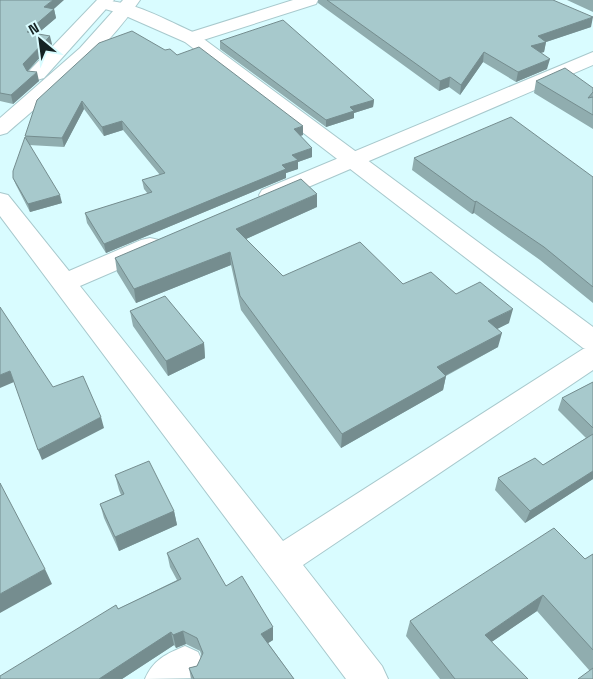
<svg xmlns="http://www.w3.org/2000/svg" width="593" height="679" font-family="'Space Grotesk',sans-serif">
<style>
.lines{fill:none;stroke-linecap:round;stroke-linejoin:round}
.minor-casing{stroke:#a8c9cd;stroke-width:2}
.tertiary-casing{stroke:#a8c9cd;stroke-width:2}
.primary-casing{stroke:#a8c9cd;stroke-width:2}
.minor{fill:#fff;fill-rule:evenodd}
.tertiary{fill:#fff;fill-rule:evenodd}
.primary{fill:#fff;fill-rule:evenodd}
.wall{fill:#90adaf}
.shaded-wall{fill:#758d8f}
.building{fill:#a7c9cc;stroke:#758d8f}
</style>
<rect width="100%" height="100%" fill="#d9fcff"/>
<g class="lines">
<g class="minor-casing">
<path id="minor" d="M 293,0 L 318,0 L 316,4 L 197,42 L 191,43 L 185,42 L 182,38 L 185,34 Z
M 593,52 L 593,65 L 278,200 L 270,202 L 262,200 L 259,195 L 262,190 Z
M 0,193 L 8,195 L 69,271 L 141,240 L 150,238 L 159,240 L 162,246 L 159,252 L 80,286 L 283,541 L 583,349 L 593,346 L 593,370 L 303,565 L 382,666 L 388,679 L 346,679 L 0,216 Z
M 185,646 L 198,652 L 204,665 L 198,678 L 145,679 C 153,660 166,654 185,646 Z"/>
</g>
<g class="tertiary-casing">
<path id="tertiary" d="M 98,0 C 132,0 166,20 197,34 L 593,327 L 593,351 L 583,348 L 185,42 L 119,13 L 98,7 L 95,3 Z"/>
</g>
<g class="primary-casing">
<path id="primary" d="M 97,0 L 114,0 L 44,78 L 37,80 L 30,78 L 27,74 L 30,70 Z
M 123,0 L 140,0 C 105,52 54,92 7,133 L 0,135 L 0,118 L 80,48 Z"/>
</g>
<use href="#minor" class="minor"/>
<use href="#tertiary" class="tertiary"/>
<use href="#primary" class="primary"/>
</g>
<path class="wall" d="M 0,0 L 54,9 L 56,18 L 37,34 L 52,44 L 27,71 L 39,81 L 13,104 L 0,101 Z
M 318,0 L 553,0 L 591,27 L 546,42 L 544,52 L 540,53 L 547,69 L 516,82 L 483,62 L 460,95 L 449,87 L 439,91 L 318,3 Z
M 567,0 L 593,0 L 593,12 Z
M 220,41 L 374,100 L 373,107 L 354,113 L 354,118 L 326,127 L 220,49 Z
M 165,50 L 177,55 L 303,135 L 300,136 L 312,157 L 298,162 L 298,169 L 286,173 L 286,178 L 106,253 L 87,223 L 85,213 L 148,194 L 144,189 L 142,180 L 160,175 L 123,130 L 104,136 L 84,109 L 64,147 L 29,145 L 62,203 L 30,212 L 16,185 L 13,178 L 26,138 L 25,136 Z
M 536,81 L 593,88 L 593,129 L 534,93 Z
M 414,158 L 593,177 L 593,303 L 540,260 L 474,213 L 472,214 L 412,170 Z
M 317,207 L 246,239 L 283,276 L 403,284 L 456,294 L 509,323 L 497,329 L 498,347 L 446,376 L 443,390 L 341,448 L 241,310 L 231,265 L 136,303 L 117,272 L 115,258 Z
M 130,311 L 204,343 L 205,358 L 168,376 L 133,326 Z
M 593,382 L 593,479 L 525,523 L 495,490 L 498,478 L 543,465 L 586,438 L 558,410 L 562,398 Z
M 115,475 L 174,511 L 177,525 L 119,551 L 104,518 L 100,504 L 121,495 L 119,490 Z
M 167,553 L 226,586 L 273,640 L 268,643 L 294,679 L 191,679 L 189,668 L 197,666 L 202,657 L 200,651 L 186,644 L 176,648 L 174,645 L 122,679 L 0,679 L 118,609 L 177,580 L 170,567 Z
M 593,554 L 593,679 L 589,670 L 537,611 L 491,642 L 528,679 L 440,679 L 406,636 L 410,621 L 585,559 Z"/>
<path class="shaded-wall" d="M 53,0 L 64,0 L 46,16 L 44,7 Z
M 54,9 L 56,18 L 29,41 L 27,32 Z
M 593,17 L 591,27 L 546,42 L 544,52 L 529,56 L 531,46 L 538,36 Z
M 50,36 L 52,44 L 26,73 L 23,64 Z
M 484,52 L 483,62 L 460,95 L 461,85 Z
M 550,59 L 547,69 L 516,82 L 518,72 Z
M 37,72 L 39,81 L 13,104 L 11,95 Z
M 450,77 L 449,87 L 439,91 L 440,81 Z
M 374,100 L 373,107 L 354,113 L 354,118 L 326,127 L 326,120 L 350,107 Z
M 82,101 L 84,109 L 64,147 L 62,138 Z
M 122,121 L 123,130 L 104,136 L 102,127 Z
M 303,126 L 303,135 L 294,138 L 294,129 Z
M 312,148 L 312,157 L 298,162 L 298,169 L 286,173 L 286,178 L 106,253 L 104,244 L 282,165 L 292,155 Z
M 317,194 L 317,207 L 237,243 L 236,229 Z
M 60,195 L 62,203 L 30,212 L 28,204 Z
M 476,201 L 474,213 L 472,214 L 475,202 Z
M 230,252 L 231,265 L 136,303 L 134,289 Z
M 513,309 L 509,323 L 485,335 L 488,321 Z
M 502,333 L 498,347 L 435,381 L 437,367 Z
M 204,343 L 205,358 L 168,376 L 166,361 Z
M 10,371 L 14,382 L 0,388 L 0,375 Z
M 446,376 L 443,390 L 341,448 L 342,434 Z
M 101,417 L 104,428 L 42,460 L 38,450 Z
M 593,471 L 593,479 L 525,523 L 530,511 Z
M 174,511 L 177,525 L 119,551 L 115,537 Z
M 45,569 L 52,584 L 0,613 L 0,594 Z
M 543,595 L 537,611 L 480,650 L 485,635 Z
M 273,627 L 273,640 L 262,647 L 261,634 Z
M 183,631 L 186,644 L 176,648 L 173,635 Z
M 171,632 L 174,645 L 122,679 L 99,679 Z"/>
<path class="building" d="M 0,0 L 53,0 L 44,7 L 54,9 L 27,32 L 50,36 L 23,64 L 27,71 L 37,72 L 11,95 L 0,93 Z
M 327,0 L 553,0 L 593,17 L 538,36 L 546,42 L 531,46 L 550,59 L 518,72 L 484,52 L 461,85 L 450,77 L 440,81 Z
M 283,20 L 374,100 L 350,107 L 354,111 L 326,120 L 220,41 Z
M 132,31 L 165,50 L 170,49 L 177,55 L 199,47 L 303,126 L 294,129 L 312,148 L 292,155 L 298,160 L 282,165 L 286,169 L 104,244 L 85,213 L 152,192 L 142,180 L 165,173 L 122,121 L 102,127 L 82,101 L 62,138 L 25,136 L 37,100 L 99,43 Z
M 565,68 L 593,88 L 593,92 L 588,98 L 593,97 L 593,115 L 536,81 Z
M 511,117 L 593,177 L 593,287 L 544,247 L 476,201 L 475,202 L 414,158 Z
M 25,137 L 60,195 L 28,204 L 13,178 L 13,171 Z
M 301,179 L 317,194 L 236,229 L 283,276 L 360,242 L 403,284 L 431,272 L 456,294 L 480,282 L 513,309 L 488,321 L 502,333 L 437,367 L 446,376 L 342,434 L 240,296 L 230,252 L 134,289 L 115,258 Z
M 165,296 L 204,343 L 166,361 L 130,311 Z
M 0,307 L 53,387 L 83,376 L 101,417 L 38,450 L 10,371 L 0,375 Z
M 593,382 L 593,428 L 562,398 Z
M 593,434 L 593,471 L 530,511 L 498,478 L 535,458 L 543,465 Z
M 149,461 L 174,511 L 115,537 L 100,504 L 124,494 L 115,475 Z
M 0,483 L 45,569 L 0,594 Z
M 554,528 L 585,559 L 593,554 L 593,650 L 543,595 L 485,635 L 528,679 L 455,679 L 410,621 Z
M 198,538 L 226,586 L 242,576 L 273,627 L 261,634 L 294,679 L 194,679 L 189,668 L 197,666 L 203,653 L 197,638 L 183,631 L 173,635 L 171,632 L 99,679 L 0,679 L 0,676 L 116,605 L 118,609 L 181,579 L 167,553 Z
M 593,668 L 593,679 L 578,679 Z"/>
<g transform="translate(40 40) rotate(331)" stroke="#d9fcff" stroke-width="4" paint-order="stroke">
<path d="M0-4L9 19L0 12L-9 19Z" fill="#152223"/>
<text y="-8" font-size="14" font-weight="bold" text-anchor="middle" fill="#152223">N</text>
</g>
</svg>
